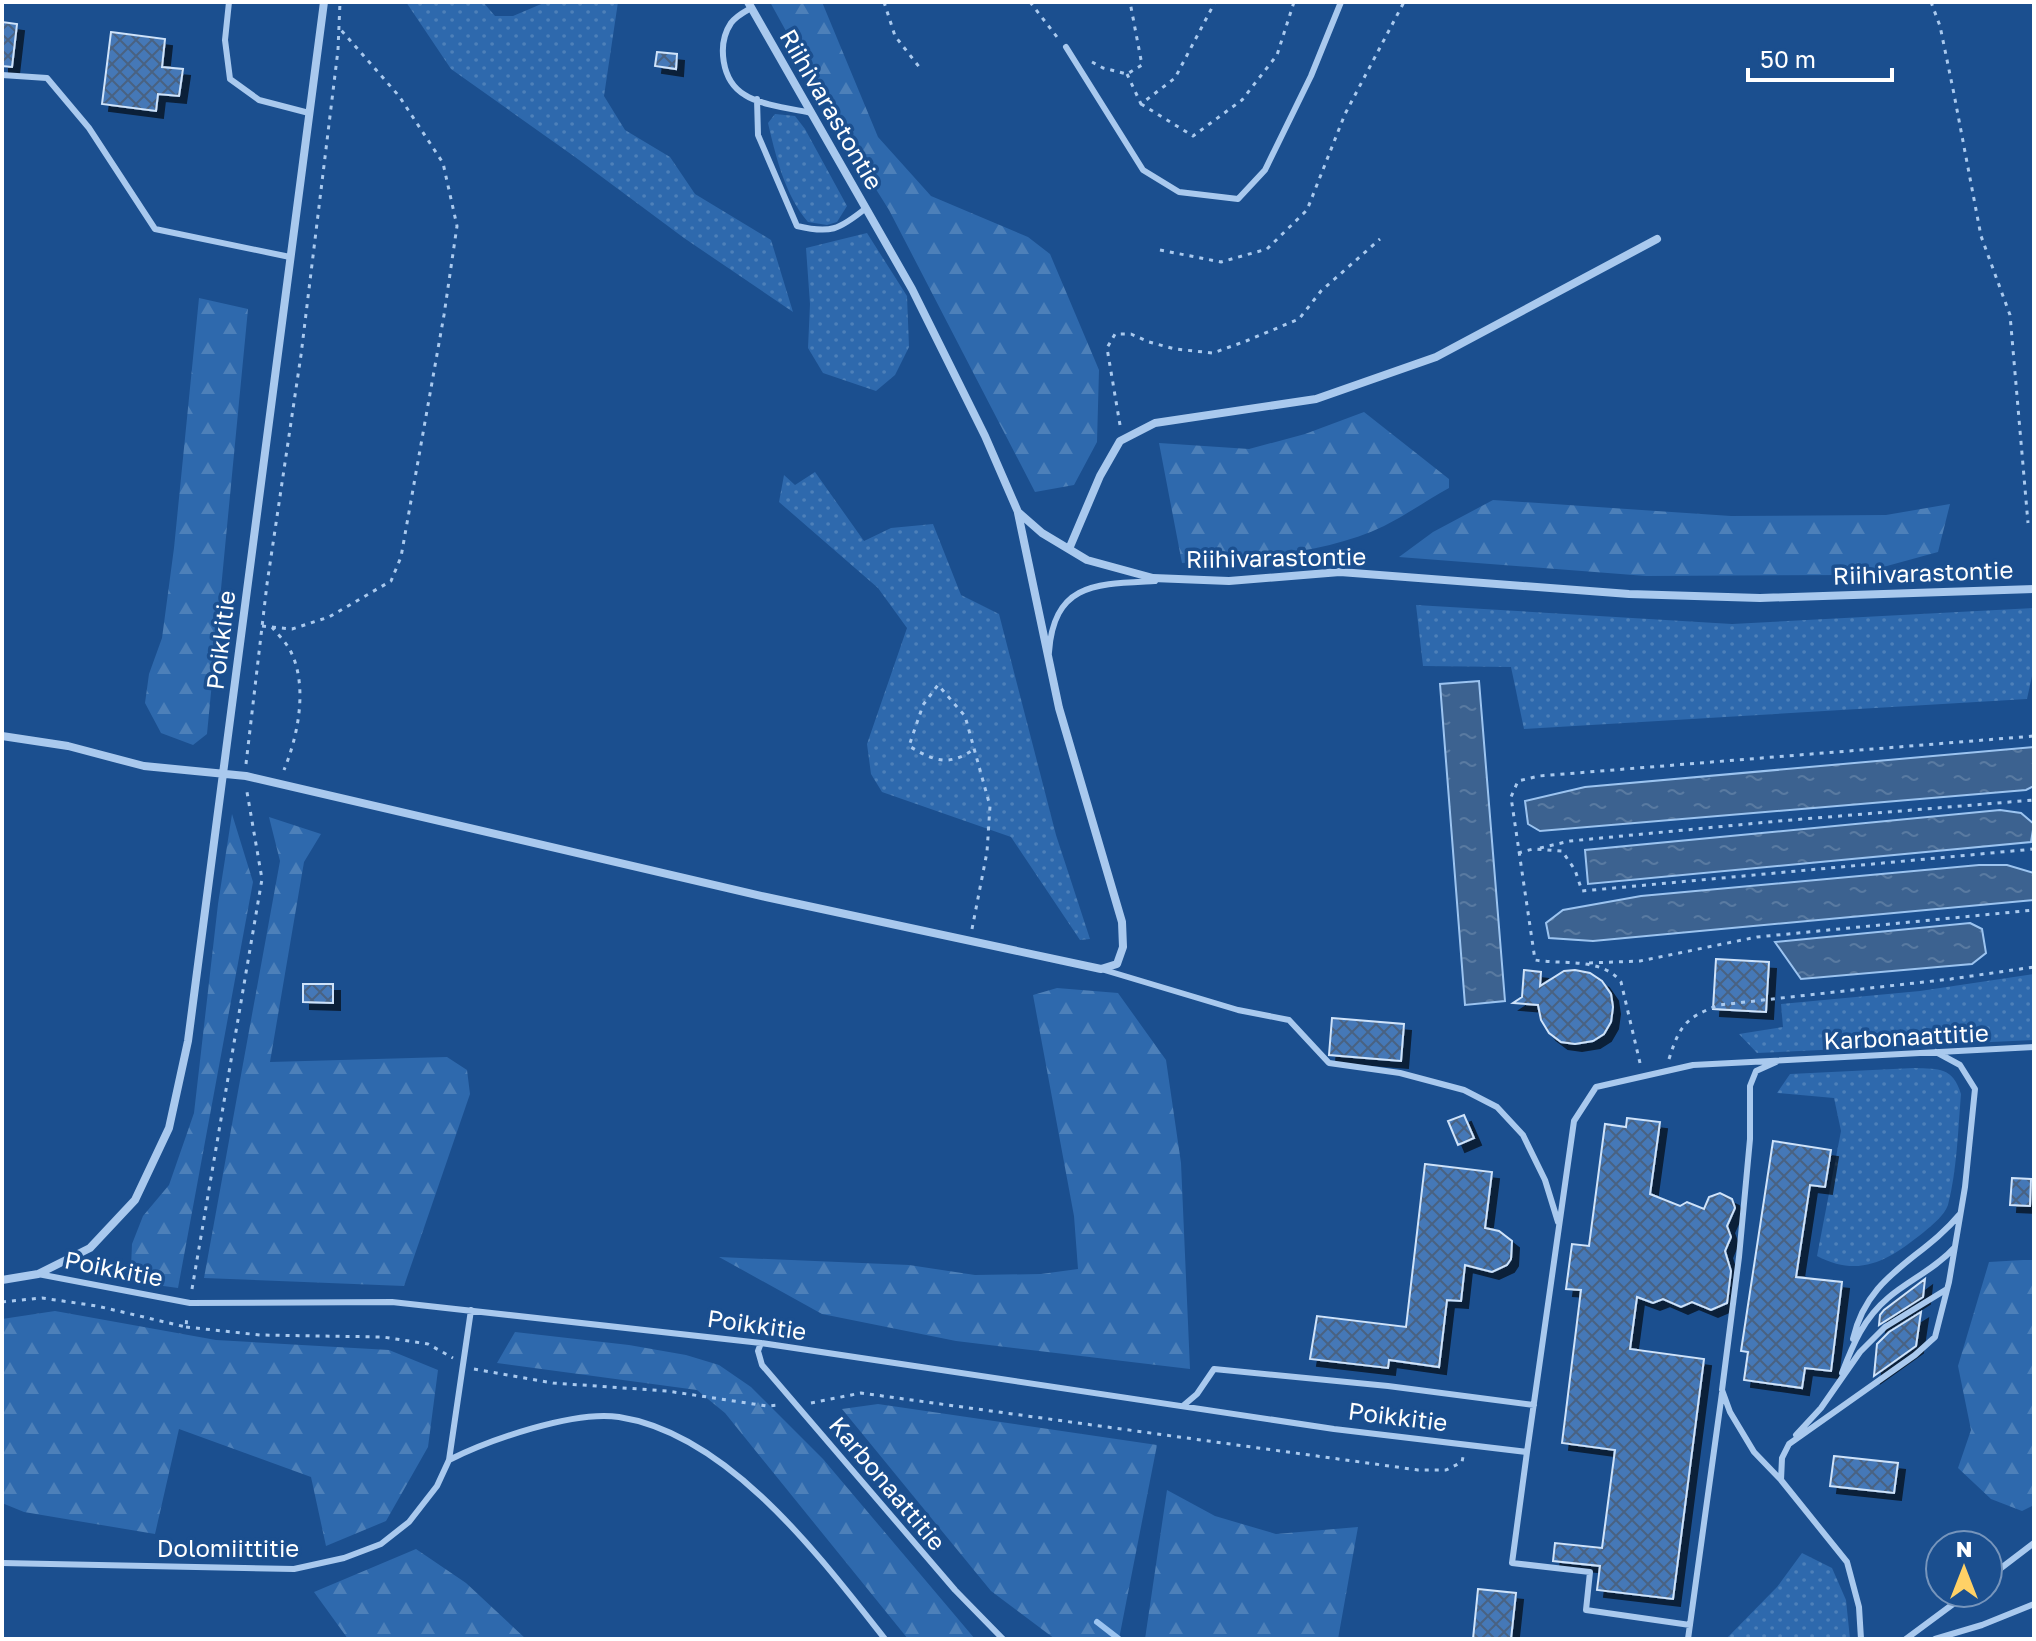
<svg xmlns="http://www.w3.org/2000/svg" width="2036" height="1641" font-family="'Golos Text',sans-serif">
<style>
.grass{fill:url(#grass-dots)}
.forest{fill:url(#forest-firs)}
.water{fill:url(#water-ripples);stroke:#9cc4f0;stroke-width:2}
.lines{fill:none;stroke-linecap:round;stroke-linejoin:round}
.stream{stroke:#9cc4f0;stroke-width:6}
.building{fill:url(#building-cross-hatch);stroke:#cfe3fa;stroke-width:2;filter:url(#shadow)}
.path{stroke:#a9c9ee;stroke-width:3;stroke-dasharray:4 6;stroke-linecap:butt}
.service{stroke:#a9c9ee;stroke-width:6}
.minor{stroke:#a9c9ee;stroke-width:8}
.labels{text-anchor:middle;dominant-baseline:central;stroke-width:7;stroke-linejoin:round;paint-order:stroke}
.street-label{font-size:24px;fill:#fff;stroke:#1b4f8f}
</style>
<defs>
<pattern id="grass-dots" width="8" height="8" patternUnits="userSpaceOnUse" patternTransform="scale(2)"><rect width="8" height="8" fill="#2e69ad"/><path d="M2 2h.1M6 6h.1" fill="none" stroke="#4d80b9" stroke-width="1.8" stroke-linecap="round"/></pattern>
<pattern id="forest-firs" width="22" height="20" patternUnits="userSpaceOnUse" patternTransform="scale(2)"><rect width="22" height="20" fill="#2e69ad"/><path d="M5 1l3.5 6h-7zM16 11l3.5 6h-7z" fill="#4d80b9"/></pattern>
<pattern id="water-ripples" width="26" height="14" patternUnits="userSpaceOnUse" patternTransform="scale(2)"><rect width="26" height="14" fill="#3c6290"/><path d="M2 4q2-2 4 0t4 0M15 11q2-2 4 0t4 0" fill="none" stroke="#597aa1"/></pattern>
<pattern id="building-cross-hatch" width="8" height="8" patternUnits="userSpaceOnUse" patternTransform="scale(2)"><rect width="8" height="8" fill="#4478b7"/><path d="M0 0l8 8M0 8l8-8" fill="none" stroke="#486282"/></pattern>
<filter id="shadow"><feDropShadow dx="7" dy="7" stdDeviation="0" flood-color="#0009"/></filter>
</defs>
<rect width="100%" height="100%" fill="#1b4f8f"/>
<path class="grass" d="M 406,2 L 483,2 L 495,16 L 513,16 L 546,2 L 618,2 L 604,96 L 625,130 L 670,157 L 695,194 L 771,240 L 793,312 L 684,238 L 575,157 L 451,69 Z
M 775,114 L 795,116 L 805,129 L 847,206 L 837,222 L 827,225 L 808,222 C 785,195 776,157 768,123 Z
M 867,233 L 907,296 L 909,347 L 895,375 L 876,391 L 823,373 L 808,348 L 810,304 L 806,248 Z
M 815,472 L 864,541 L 891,528 L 933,524 L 961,595 L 999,614 L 1056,835 L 1090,939 L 1080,940 L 1011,837 L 882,792 L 871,774 L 867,744 L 907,628 L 878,588 L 779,502 L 784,475 L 795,485 Z
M 1416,605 L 1732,624 L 2034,608 L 2034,667 L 2027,699 L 1524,729 L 1511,667 L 1423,666 Z
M 2034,974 L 2034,1040 L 1757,1053 L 1739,1034 L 1783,1027 L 1781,1004 L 1920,991 Z
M 1914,1068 C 1939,1069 1953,1067 1961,1094 C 1958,1130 1957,1170 1948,1205 C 1944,1216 1932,1225 1924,1232 C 1890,1259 1861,1279 1817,1256 L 1841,1131 L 1834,1098 L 1777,1093 L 1790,1074 Z
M 1802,1553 L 1832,1568 L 1846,1600 L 1850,1639 L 1726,1639 L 1777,1587 Z"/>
<path class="forest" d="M 770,2 L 822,2 L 878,137 L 931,196 L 1028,237 L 1050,254 L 1099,370 L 1097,442 L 1074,485 L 1035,492 L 889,210 L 852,151 Z
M 199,298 L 248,309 L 207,734 L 193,745 L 161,733 L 145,703 L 149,674 L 162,638 L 174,548 Z
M 1364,412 L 1449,479 L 1449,488 C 1427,500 1406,515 1384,526 C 1326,554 1246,559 1182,563 L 1159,443 L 1249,449 L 1305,434 Z
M 1493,500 L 1731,516 L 1886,515 L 1950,504 L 1938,552 L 1854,575 L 1646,576 L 1399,557 L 1433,532 Z
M 232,814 L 253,882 L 178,1288 L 149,1284 L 131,1267 L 132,1244 L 143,1216 L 169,1185 L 194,1113 L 218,904 Z
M 269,817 L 321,834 L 304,862 L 270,1062 L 447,1057 L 467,1070 L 470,1094 L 404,1286 L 204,1278 L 280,861 Z
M 1057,988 L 1118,993 L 1166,1060 L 1181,1163 L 1190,1369 L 956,1341 L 822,1314 L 719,1257 L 909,1265 L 975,1275 L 1041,1274 L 1078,1269 L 1074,1216 L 1033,995 Z
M 2023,1260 L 2034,1260 L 2034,1505 L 2022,1511 L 1991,1499 L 1958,1468 L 1971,1430 L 1958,1366 L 1989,1262 Z
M 55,1311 L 216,1340 L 389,1350 L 438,1370 L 428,1447 L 386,1521 L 326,1546 L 311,1477 L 179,1429 L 155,1534 L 24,1512 L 2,1503 L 2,1319 Z
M 515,1332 L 629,1345 L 686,1355 L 719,1365 L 751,1387 L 823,1459 L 975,1639 L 908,1639 L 725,1413 L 697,1390 L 497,1363 Z
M 878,1404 L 1157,1445 L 1119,1639 L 1055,1639 L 991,1591 L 842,1409 Z
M 1167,1490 L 1215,1516 L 1276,1534 L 1358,1527 L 1338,1639 L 1145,1639 Z
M 416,1549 L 466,1583 L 526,1639 L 348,1639 L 314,1592 Z"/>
<path class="water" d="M 1479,681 L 1505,1001 L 1465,1005 L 1440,684 Z
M 2034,747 L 2034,786 L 2026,790 L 1540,831 L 1528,824 L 1525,801 L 1585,787 Z
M 2000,810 L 2021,813 L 2034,824 L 2031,842 L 1588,884 L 1585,850 Z
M 1979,865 L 2007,865 L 2034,873 L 2034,900 L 1593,941 L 1549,938 L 1546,923 L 1563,910 L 1641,896 Z
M 1970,923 L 1982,929 L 1986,953 L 1972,964 L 1801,979 L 1775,942 Z"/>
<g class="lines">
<path class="stream" d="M 1097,1622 L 1119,1639"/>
</g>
<path class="building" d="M 2,22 L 17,24 L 12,67 L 2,66 Z
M 111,32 L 165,39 L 162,67 L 183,69 L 179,96 L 158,94 L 156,111 L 102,104 Z
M 657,52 L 677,54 L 676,69 L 655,66 Z
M 1716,959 L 1769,962 L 1766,1012 L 1713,1009 Z
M 1524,970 L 1541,972 L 1540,986 L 1564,971 L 1575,970 L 1590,973 L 1602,981 L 1611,994 L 1613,1007 L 1611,1022 L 1604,1034 L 1593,1041 L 1575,1044 L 1561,1042 L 1549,1033 L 1541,1020 L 1538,1005 L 1513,1003 L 1522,997 Z
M 303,984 L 333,984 L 333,1003 L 303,1002 Z
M 1332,1018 L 1404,1024 L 1401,1061 L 1329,1055 Z
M 1464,1115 L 1474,1138 L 1458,1145 L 1448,1121 Z
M 1627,1118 L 1660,1122 L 1650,1194 L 1680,1206 L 1687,1202 L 1704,1209 L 1709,1197 L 1720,1193 L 1732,1199 L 1735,1208 L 1727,1226 L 1731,1237 L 1725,1251 L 1731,1271 L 1727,1303 L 1711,1310 L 1692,1302 L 1681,1307 L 1663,1299 L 1653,1303 L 1637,1297 L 1630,1349 L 1704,1359 L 1673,1599 L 1597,1590 L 1600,1566 L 1553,1561 L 1555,1543 L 1602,1548 L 1615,1450 L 1562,1443 L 1581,1290 L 1566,1289 L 1572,1244 L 1589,1246 L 1605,1124 L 1626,1127 Z
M 1773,1141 L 1831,1150 L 1825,1187 L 1810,1185 L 1796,1277 L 1842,1282 L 1831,1371 L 1805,1368 L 1802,1388 L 1744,1380 L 1748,1352 L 1741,1351 Z
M 1425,1164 L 1492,1172 L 1485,1228 L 1499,1231 L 1512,1241 L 1511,1259 L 1507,1265 L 1492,1272 L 1465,1265 L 1461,1301 L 1447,1300 L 1439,1367 L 1389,1360 L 1388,1368 L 1310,1359 L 1317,1316 L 1406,1327 Z
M 2012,1178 L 2031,1179 L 2030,1206 L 2010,1205 Z
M 1925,1279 L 1923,1297 L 1879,1325 L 1880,1315 L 1884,1310 Z
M 1921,1312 L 1916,1346 L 1874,1376 L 1877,1344 L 1889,1332 Z
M 1834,1456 L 1898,1463 L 1894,1493 L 1830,1486 Z
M 1478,1589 L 1516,1593 L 1511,1639 L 1473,1639 Z"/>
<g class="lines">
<path class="path" d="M 884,2 L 895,36 L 920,68
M 1030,2 L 1057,37
M 1931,2 L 1940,26 L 1954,94 L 1981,236 L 2010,315 L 2028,523
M 1092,62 L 1103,68 L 1127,74 L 1142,65 L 1130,2
M 1127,74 L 1141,104 L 1175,78 L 1215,2
M 1141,104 L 1193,136 L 1242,100 L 1277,55 L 1294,2
M 1160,250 L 1221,262 L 1267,249 L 1307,210 L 1345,114 L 1404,2
M 1120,425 L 1107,348 L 1115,334 L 1131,334 L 1149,342 L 1175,349 L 1213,353 L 1246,341 L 1299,319 L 1321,291 L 1380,239
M 262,626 L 292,629 L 329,617 L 391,581 L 401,557 L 444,315 L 457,226 L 443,163 L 399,96 L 340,29
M 272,627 C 278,635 287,643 291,652 C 308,687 298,736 284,770
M 246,764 L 267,584 L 301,355 L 338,50 L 340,2
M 1540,848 L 1570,841 L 1779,821 L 2034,800
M 1518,853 L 1533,849 L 1562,851 L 1575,870 L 1582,891 L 2034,849
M 972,929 L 987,852 L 990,806 L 965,716 L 938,685 L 923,705 L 909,746 C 934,761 949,767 974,749
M 1589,963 L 1640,961 L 1757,937 L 2034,910
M 1669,1059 C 1680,1025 1685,1018 1719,1005 L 1951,979 L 2034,967
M 1640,1063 L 1621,982 C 1602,957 1563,965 1535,960 L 1511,797 L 1518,781 L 1539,776 L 2034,736
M 192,1289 L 262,879 L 247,792
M 2,1302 L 42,1298 L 97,1306 L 186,1327 L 187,1316
M 186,1327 L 260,1335 L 383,1337 L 428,1344 L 453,1358
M 474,1369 L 553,1383 L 667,1391 L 767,1406 L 779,1405
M 811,1403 L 861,1393 L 1418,1470 L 1446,1470 L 1462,1462 L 1463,1457"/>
<path class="service" d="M 229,2 L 225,40 L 230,79 L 259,100 L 309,113
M 751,8 C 744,12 736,16 731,23 C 717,44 721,81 745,95 C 760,105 793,109 812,113
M 1066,47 L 1143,170 L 1179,192 L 1238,199 L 1265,170 L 1311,76 L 1341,2
M 2,75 L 47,78 L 89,128 L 155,229 L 290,257
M 757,99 L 758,135 L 797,226 C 830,234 839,230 866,208
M 1049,652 C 1054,582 1097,584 1155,581
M 1101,969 L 1238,1010 L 1289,1020 L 1329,1063 L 1400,1073 L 1464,1090 L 1497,1107 L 1523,1135 L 1545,1180 L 1558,1222
M 1776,1062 L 1756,1071 L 1750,1086 L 1750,1139 L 1739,1257 L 1722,1390 L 1730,1412 L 1754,1452 L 1781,1480
M 38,1274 L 190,1303 L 392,1302 L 761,1343 L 1334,1429 L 1527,1452 L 1512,1563 L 1590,1572 L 1586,1610 L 1690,1625
M 1853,1339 C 1868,1273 1921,1261 1960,1214
M 761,1343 L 758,1351 L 762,1365 L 955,1590 L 1003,1639
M 1842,1373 C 1853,1344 1864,1318 1888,1298 C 1909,1280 1935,1269 1954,1248
M 1184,1405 L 1197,1394 L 1214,1369 L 1388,1386 L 1534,1405
M 1796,1435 L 1821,1408 L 1860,1352 L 1885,1327 L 1947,1289
M 1527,1452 L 1574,1121 L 1596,1087 L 1693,1065 L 2034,1047
M 449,1460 C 489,1440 574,1410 619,1417 C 729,1434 820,1557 885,1639
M 2,1563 L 294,1569 L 344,1558 L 381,1544 L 409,1522 L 437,1486 L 449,1460 L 471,1310
M 1988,1578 L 2034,1543
M 1688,1639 L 1722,1393
M 1861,1639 L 1859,1607 L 1847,1562 L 1781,1480 L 1782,1458 L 1789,1444 L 1915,1355 L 1935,1337 L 1949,1282 L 1965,1187 L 1975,1089 L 1960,1065 L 1936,1052
M 1906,1639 L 1968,1593
M 1935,1639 L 1982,1625 L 2034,1604"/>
<path class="minor" d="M 748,2 L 912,289 L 985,436 L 1018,512 L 1042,533 L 1087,560 L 1153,578 L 1229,581 L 1340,572 L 1629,594 L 1760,598 L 2034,589
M 1069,549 L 1100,476 L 1120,441 L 1155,423 L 1316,399 L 1436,357 L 1657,239
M 2,736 L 68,746 L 144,766 L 246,776 L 766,897 L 1101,969 L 1117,964 L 1123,947 L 1122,922 L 1059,708 L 1018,513
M 2,1280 L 38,1274 L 90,1248 L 135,1200 L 169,1128 L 188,1041 L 324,2"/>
</g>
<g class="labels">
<g class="street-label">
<text transform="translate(832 109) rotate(60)">Riihivarastontie</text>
<text transform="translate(1276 557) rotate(-1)">Riihivarastontie</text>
<text transform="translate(1923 572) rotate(-2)">Riihivarastontie</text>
<text transform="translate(220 640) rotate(-83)">Poikkitie</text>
<text transform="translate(1906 1036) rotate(-3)">Karbonaattitie</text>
<text transform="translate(114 1268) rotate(11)">Poikkitie</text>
<text transform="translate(757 1324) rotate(8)">Poikkitie</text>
<text transform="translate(1398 1416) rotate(7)">Poikkitie</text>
<text transform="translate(888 1483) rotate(50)">Karbonaattitie</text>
<text x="228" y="1547">Dolomiittitie</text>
</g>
</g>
<rect width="2036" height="1641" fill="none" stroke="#ffffff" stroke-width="8"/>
<g transform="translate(1964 1569)"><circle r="38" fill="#1b4f8f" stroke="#7695bc" stroke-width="2"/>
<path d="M0-6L14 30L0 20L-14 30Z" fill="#ffd166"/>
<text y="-12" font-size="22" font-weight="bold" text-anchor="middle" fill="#ffffff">N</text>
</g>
<path d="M1748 68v12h144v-12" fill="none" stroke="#ffffff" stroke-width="4"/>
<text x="1760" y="68" font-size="24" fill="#ffffff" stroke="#1b4f8f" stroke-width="6" paint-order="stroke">50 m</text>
</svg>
